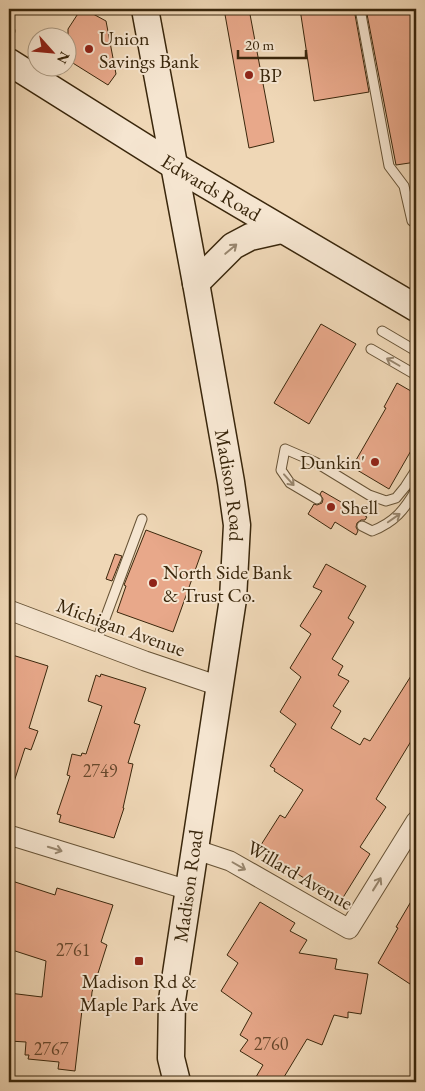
<svg xmlns="http://www.w3.org/2000/svg" width="425" height="1091" font-family="'EB Garamond',serif">
<style>
.building{fill:#e8a88a;stroke:#3a270c}
.lines{fill:none;stroke-linecap:round;stroke-linejoin:round}
.lane-casing{stroke:#675336;stroke-width:11}
.street-casing{stroke:#675336;stroke-width:21}
.secondary-casing{stroke:#3a270c;stroke-width:29}
.lane{stroke:#f5e5d0;stroke-width:9}
.street{stroke:#f5e5d0;stroke-width:19}
.secondary{stroke:#f5e5d0;stroke-width:26}
.oneway{stroke:#98866e}
.poi-dot{fill:#8f2418;stroke:#f5e5d0;stroke-width:2}
.labels{text-anchor:middle;dominant-baseline:central;stroke-width:4;stroke-linejoin:round;paint-order:stroke}
.number-label{font-size:18px;fill:#66472c}
.poi-label{font-size:20px;fill:#3a270c;stroke:#f5e5d0;text-anchor:start}
.street-label{font-size:20px;fill:#3a270c;stroke:#f5e5d0}
</style>
<rect width="100%" height="100%" fill="#efd7b6"/>
<filter id="stains"><feTurbulence type="fractalNoise" baseFrequency=".004" numOctaves="4"/><feColorMatrix values="0 0 0 0 .2 0 0 0 0 .09 0 0 0 0 .02 0 0 0 .5 -.17"/></filter>
<radialGradient id="worn" r=".72"><stop offset=".6" stop-color="#630" stop-opacity="0"/><stop offset="1" stop-color="#630" stop-opacity=".3"/></radialGradient>
<path class="building" d="M 81,9 L 84,9 L 106,21 L 116,74 L 108,85 L 68,60 L 68,29 Z
M 224,9 L 249,9 L 274,142 L 249,148 Z
M 300,9 L 354,9 L 369,92 L 314,101 Z
M 366,9 L 416,9 L 416,162 L 396,165 Z
M 321,324 L 356,344 L 309,424 L 274,403 Z
M 397,383 L 416,394 L 416,442 L 389,489 L 352,467 L 386,408 L 384,407 Z
M 322,491 L 367,517 L 365,520 L 361,520 L 357,523 L 356,527 L 358,531 L 356,535 L 335,522 L 331,529 L 308,514 L 314,504 L 317,505 L 322,503 L 323,499 L 320,494 Z
M 146,530 L 202,551 L 173,632 L 117,612 L 126,586 L 124,585 Z
M 115,554 L 122,556 L 112,581 L 106,579 Z
M 326,564 L 366,586 L 348,618 L 354,622 L 332,659 L 343,666 L 338,675 L 349,681 L 333,706 L 341,711 L 331,728 L 360,745 L 364,738 L 370,741 L 416,668 L 416,733 L 376,799 L 386,807 L 360,847 L 370,854 L 339,904 L 318,891 L 320,888 L 264,853 L 265,852 L 259,848 L 280,815 L 285,818 L 303,790 L 274,771 L 275,769 L 270,766 L 296,724 L 280,712 L 301,677 L 290,668 L 311,634 L 300,626 L 322,591 L 313,587 Z
M 9,654 L 48,666 L 29,728 L 38,731 L 31,750 L 25,748 L 12,788 L 9,787 Z
M 101,674 L 146,688 L 134,723 L 140,725 L 128,763 L 133,764 L 123,808 L 124,808 L 114,838 L 59,822 L 61,815 L 57,814 L 70,776 L 67,775 L 72,754 L 81,756 L 82,753 L 86,754 L 102,706 L 88,701 L 96,675 L 100,677 Z
M 9,880 L 55,895 L 57,888 L 113,905 L 101,942 L 107,945 L 92,992 L 91,1002 L 83,1001 L 75,1071 L 58,1069 L 59,1062 L 28,1059 L 29,1055 L 25,1055 L 26,1042 L 9,1041 L 9,993 L 42,997 L 46,961 L 9,949 Z
M 416,893 L 416,974 L 410,984 L 378,963 L 398,928 L 396,927 Z
M 260,902 L 295,923 L 290,931 L 307,940 L 299,953 L 337,959 L 335,969 L 368,974 L 361,1014 L 348,1012 L 348,1018 L 334,1015 L 322,1045 L 307,1039 L 281,1082 L 253,1082 L 263,1065 L 240,1051 L 248,1040 L 240,1035 L 252,1013 L 221,991 L 238,963 L 227,955 Z"/>
<g class="lines">
<g class="lane-casing">
<path id="lane" d="M 360,9 L 389,166 L 404,186 L 412,221
M 9,31 L 10,31
M 382,331 L 416,351
M 371,349 L 416,375
M 317,499 L 290,483 L 281,470 L 285,449 L 315,462 L 369,495 L 386,501 L 396,498 L 405,487 L 416,470
M 362,526 L 372,531 C 395,522 404,510 416,490
M 96,643 L 142,519"/>
</g>
<g class="street-casing">
<path id="street" d="M 9,610 L 145,661 L 219,686
M 9,835 L 188,890
M 194,849 L 230,861 L 349,929 L 416,821"/>
</g>
<g class="secondary-casing">
<g id="secondary">
<path id="s1" d="M 145,9 L 196,283 L 231,482 L 237,525 L 233,599 L 172,1000 L 171,1058 L 177,1082"/>
<path id="s2" d="M 9,62 L 173,165 L 416,308"/>
<path d="M 196,283 L 233,246 L 250,237 L 281,230"/>
</g>
</g>
<use href="#lane" class="lane"/>
<use href="#street" class="street"/>
<use href="#secondary" class="secondary"/>
</g>
<defs><path id="oneway-shaft" d="M-6 0H5M1.5-3L5.5 0L1.5 3" fill="none" stroke-width="1.6" stroke-linecap="round" stroke-linejoin="round" transform="scale(1.25)"/></defs>
<g class="oneway">
<use href="#oneway-shaft" transform="translate(231 249) rotate(-40)"/>
<use href="#oneway-shaft" transform="translate(393 362) rotate(-150)"/>
<use href="#oneway-shaft" transform="translate(289 480) rotate(48)"/>
<use href="#oneway-shaft" transform="translate(394 518) rotate(-35)"/>
<use href="#oneway-shaft" transform="translate(55 849) rotate(17)"/>
<use href="#oneway-shaft" transform="translate(239 866) rotate(30)"/>
<use href="#oneway-shaft" transform="translate(377 884) rotate(-58)"/>
</g>
<g class="poi-dot">
<circle cx="89" cy="49" r="5"/>
<circle cx="249" cy="75" r="5"/>
<circle cx="375" cy="462" r="5"/>
<circle cx="331" cy="507" r="5"/>
<circle cx="153" cy="583" r="5"/>
<rect x="134" y="956" width="10" height="10" rx="2.5"/>
</g>
<g class="labels">
<g class="number-label">
<text x="100" y="770">2749</text>
<text x="73" y="949">2761</text>
<text x="271" y="1043">2760</text>
<text x="51" y="1048">2767</text>
</g>
<g class="poi-label">
<text x="99" y="38">Union<tspan x="99" dy="23">Savings Bank</tspan></text>
<text x="259" y="75">BP</text>
<text x="365" y="462" text-anchor="end">Dunkin'</text>
<text x="341" y="507">Shell</text>
<text x="163" y="572">North Side Bank<tspan x="163" dy="23">&amp; Trust Co.</tspan></text>
<text x="139" y="981" text-anchor="middle">Madison Rd &amp;<tspan x="139" dy="23">Maple Park Ave</tspan></text>
</g>
<g class="street-label">
<text stroke="none"><textPath href="#s2" startOffset="238">Edwards Road</textPath></text>
<text stroke="none"><textPath href="#s1" startOffset="484">Madison Road</textPath></text>
<text transform="translate(121 627) rotate(20)">Michigan Avenue</text>
<text transform="translate(300 875) rotate(30)">Willard Avenue</text>
<text transform="translate(188 886) rotate(-82)">Madison Road</text>
</g>
</g>
<rect width="425" height="1091" fill="none" stroke="#efd7b6" stroke-width="30"/>
<rect x="10" y="10" width="405" height="1071" fill="none" stroke="#3a270c" stroke-width="2.5"/>
<rect x="15" y="15" width="395" height="1061" fill="none" stroke="#3a270c"/>
<g transform="translate(52 52) rotate(117)"><circle r="24" fill="#f5e5d0" stroke="#aa9982"/>
<path d="M0-4L9 19L0 12L-9 19Z" fill="#8f2418"/>
<text y="-8" font-size="14" font-weight="bold" text-anchor="middle" fill="#3a270c">N</text>
</g>
<path d="M238 50v8h68v-8" fill="none" stroke="#3a270c" stroke-width="2.5"/>
<text x="245" y="50" font-size="15" fill="#3a270c" stroke="#f5e5d0" stroke-width="4" paint-order="stroke">20 m</text>
<rect width="100%" height="100%" filter="url(#stains)"/>
<rect width="100%" height="100%" fill="url(#worn)"/>
</svg>
